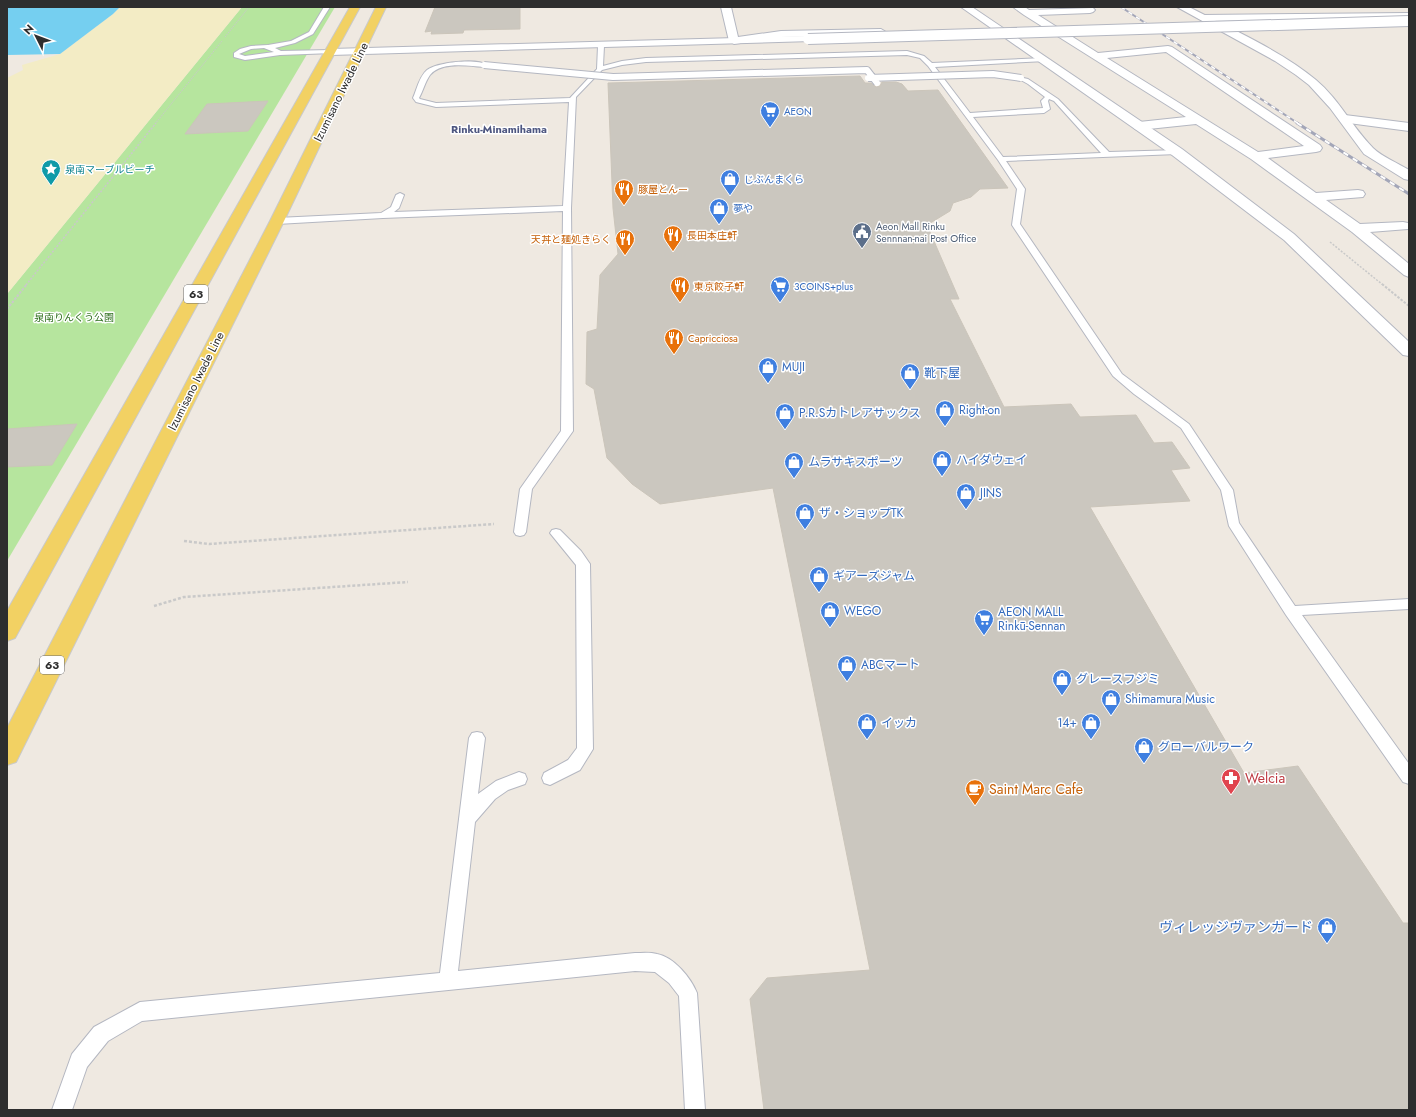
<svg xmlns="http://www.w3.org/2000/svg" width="1416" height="1117" font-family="Jost,'Noto Sans JP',sans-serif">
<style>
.green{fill:#b6e59e}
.sand{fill:#f3ecc5}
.water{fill:#75cff0}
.building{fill:#cbc7bf;stroke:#cbc5ba}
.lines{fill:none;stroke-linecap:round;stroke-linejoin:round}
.lane-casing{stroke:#b4b7c1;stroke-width:2}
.street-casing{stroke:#b4b7c1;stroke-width:2}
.secondary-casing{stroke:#b4b7c1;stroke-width:2}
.primary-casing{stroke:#c9c9c9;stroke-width:2}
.path-far3{stroke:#c9c9c9;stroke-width:1;stroke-dasharray:1.5 1;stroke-linecap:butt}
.path-far2{stroke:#c9c9c9;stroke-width:1.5;stroke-dasharray:2 1.5;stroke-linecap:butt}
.path-far1{stroke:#c9c9c9;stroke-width:2;stroke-dasharray:2.5 1.5;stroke-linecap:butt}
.path{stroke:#c9c9c9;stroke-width:2.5;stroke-dasharray:3 2;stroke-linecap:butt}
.lane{fill:#fff;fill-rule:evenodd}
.street{fill:#fff;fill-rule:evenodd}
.secondary{fill:#fff;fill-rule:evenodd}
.primary{fill:#f2d163;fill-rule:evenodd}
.rail-far1-casing{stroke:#a3a6b8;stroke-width:2}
.rail-casing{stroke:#a3a6b8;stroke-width:3}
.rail-far1{stroke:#fff;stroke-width:1.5;stroke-dasharray:4.5;stroke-linecap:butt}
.rail{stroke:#fff;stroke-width:2;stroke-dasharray:5.5;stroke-linecap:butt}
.lane-bridge-casing{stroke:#b4b7c1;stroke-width:8;stroke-linecap:butt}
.secondary-bridge-casing{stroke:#b4b7c1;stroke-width:12;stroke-linecap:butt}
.lane-bridge{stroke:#fff;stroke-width:6}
.secondary-bridge{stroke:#fff;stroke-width:10}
.labels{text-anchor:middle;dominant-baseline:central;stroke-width:3;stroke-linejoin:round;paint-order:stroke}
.far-shop-label{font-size:10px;fill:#366cbe;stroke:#fff;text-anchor:start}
.far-culture-label{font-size:10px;fill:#0d838f;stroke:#fff;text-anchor:start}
.far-food-label{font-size:10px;fill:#c56008;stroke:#fff;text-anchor:start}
.far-service-label{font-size:10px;fill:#4e5e75;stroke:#fff;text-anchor:start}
.far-park-label{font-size:10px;fill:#2c6e1b;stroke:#fff}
.far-neighbourhood-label{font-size:11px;font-weight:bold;fill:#4d5680;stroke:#fff}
.shield{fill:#fff;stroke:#6d6d6d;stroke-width:1}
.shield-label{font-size:11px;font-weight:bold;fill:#2e2e2e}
.street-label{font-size:12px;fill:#2e2e2e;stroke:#fff}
.shop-label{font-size:12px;fill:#366cbe;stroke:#fff;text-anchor:start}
.near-health-label{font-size:14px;fill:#be3a42;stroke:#fff;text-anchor:start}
.near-food-label{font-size:14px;fill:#c56008;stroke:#fff;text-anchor:start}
.near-shop-label{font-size:14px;fill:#366cbe;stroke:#fff;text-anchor:end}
</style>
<rect width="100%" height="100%" fill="#efe9e1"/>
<path class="green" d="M 242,7 L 335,7 L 7,561 L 7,294 Z"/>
<path class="sand" d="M 120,7 L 242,7 L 7,294 L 7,78 L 23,70 L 22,65 L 60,54 L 113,14 Z"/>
<path class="water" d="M 7,7 L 120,7 L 113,14 L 60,54 L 7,55 Z"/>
<path class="building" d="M 435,7 L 520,7 L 520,29 L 464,30 L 463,33 L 431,34 L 432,31 L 425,32 Z
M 860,76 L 865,83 L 871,83 L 876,87 L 880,86 L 882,82 L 896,82 L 902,84 L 908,91 L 938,90 L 1008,188 L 980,189 L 971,197 L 953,203 L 950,211 L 927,225 L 959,299 L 950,299 L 1004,407 L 1071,404 L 1080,417 L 1136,415 L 1154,443 L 1172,442 L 1190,468 L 1171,470 L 1190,501 L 1090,507 L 1244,773 L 1298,766 L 1403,923 L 1409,923 L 1409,1110 L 764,1110 L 750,999 L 767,978 L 870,970 L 773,488 L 660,504 L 632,484 L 607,458 L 594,389 L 586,384 L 587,332 L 597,329 L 600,275 L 618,254 L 613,208 L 608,83 Z
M 268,101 L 248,131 L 185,134 L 207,104 Z
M 77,424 L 52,465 L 7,467 L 7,429 Z"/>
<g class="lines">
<g class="lane-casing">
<path id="lane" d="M 324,7 L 330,7 L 313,34 L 295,43 L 275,48 L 281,51 L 331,50 L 333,51 L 333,53 L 280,55 L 245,60 L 234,57 L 234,53 L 240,49 L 251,46 L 268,45 L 291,41 L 309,32 ZM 264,48 L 274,52 L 245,56 L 239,54 L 251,49 Z
M 601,44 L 604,46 L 603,66 L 622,61 L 646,58 L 907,51 L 924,56 L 932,63 L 1044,58 L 1047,60 L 1046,61 L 935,67 L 970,113 L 1043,108 L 1041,101 L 1045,97 L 1028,84 L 1019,79 L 1019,77 L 1028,79 L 1058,99 L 1109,152 L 1180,150 L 1180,154 L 1177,154 L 1006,161 L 1025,189 L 1020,224 L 1122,374 L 1189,424 L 1233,490 L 1239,523 L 1295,606 L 1409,599 L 1409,609 L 1302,615 L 1409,764 L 1409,784 L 1403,782 L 1286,615 L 1229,526 L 1221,490 L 1181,428 L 1134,394 L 1113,376 L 1012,225 L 1017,189 L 998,160 L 928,66 L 920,58 L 907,55 L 646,62 L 622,65 L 602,70 L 576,97 L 571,208 L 573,431 L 532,489 L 526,532 L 524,535 L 520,536 L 516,535 L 514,532 L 520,489 L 561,431 L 563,211 L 383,218 L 277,224 L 273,221 L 277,218 L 381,213 L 391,207 L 396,195 L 400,193 L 404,195 L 399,208 L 394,212 L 563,206 L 569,102 L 436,107 L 416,102 L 413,98 C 417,89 419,77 427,70 C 437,62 477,58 487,65 L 484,67 C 469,66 441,61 430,75 C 425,82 423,91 419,98 L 420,99 L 436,103 L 570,98 L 597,69 L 598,46 ZM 1049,99 L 1054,101 L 1101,153 L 1003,157 L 973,117 L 1044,113 L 1050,109 L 1048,101 Z
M 556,529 L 560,530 L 581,551 L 590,564 L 593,749 L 580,770 L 550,785 L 544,783 L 542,778 L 544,773 L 568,760 L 577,748 L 576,565 L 550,533 L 552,530 Z
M 477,732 L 482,733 L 485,738 L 478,794 L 496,781 L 519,772 L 525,774 L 527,779 L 525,784 L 508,790 L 495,799 L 475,822 L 458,971 L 635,953 C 642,953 650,952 657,954 C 674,957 691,978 697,993 L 705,1110 L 685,1110 L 679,996 L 669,983 L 655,972 L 635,971 L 142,1021 L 108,1041 L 87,1067 L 72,1110 L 52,1110 L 72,1054 L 94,1027 L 140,1002 L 440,973 L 469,738 L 472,733 Z"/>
</g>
<g class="street-casing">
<path id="street" d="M 721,7 L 731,7 L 738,37 L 781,31 L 881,29 L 886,32 L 881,35 L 781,37 L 734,44 L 729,41 Z
M 1013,7 L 1025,7 L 1029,10 L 1093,8 L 1095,10 L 1093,12 L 1090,13 L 1038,15 L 1098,53 L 1168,46 L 1172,47 L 1320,145 L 1322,148 L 1320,151 L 1316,152 L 1268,158 L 1316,193 L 1358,190 L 1363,191 L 1365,194 L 1363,197 L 1326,200 L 1360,224 L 1403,222 L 1408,223 L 1408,229 L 1370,232 L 1409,264 L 1409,277 L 1404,275 L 1352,232 L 1251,159 L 1196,124 L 1139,130 L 1135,129 L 1133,126 L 1135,123 L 1139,122 L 1186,117 L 1024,15 ZM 1166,52 L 1304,146 L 1258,152 L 1107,58 Z
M 1409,13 L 1409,19 L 1203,21 L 1198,18 L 1203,15 Z
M 1345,115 L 1409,123 L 1409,131 L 1341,122 L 1339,119 L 1341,116 Z"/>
</g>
<g class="secondary-casing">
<path id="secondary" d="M 961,7 L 972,7 L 1182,149 L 1294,234 L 1409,342 L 1409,356 L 1403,355 L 1284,240 L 1172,155 Z
M 1177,7 L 1189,7 C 1229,28 1282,51 1316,80 C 1339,99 1352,127 1373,148 C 1382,157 1398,163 1409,170 L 1409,180 L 1404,179 L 1364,154 L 1330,108 L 1309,85 L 1296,75 L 1275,61 Z
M 808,36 L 813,39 L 812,41 L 331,55 L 326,52 L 331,49 Z"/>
</g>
<g class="primary-casing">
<path id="primary" d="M 350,7 L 360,7 L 15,638 L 7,641 L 7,611 Z
M 376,7 L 386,7 L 284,221 L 16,762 L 7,765 L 7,728 L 270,221 Z"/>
</g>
<path class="path-far3" d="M 225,37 L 249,7
M 155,124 L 222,41"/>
<path class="path-far2" d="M 1330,242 L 1383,285
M 26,285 L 156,123"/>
<path class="path-far1" d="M 1382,284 L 1409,306
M 7,309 L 27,284"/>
<path class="path" d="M 184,541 L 209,544 L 494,524
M 154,606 L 184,597 L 408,582"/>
<use href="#lane" class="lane"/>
<use href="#street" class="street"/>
<use href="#secondary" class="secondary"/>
<use href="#primary" class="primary"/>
<g class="rail-far1-casing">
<path id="rail-far1" d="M 1121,7 L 1299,124"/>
</g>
<g class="rail-casing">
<path id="rail" d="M 1297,123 L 1409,194"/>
</g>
<use href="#rail-far1" class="rail-far1"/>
<use href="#rail" class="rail"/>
<g class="lane-bridge-casing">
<path id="lane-bridge" d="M 484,65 L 613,77 L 867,70 L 877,83
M 868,78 L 993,74 L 1021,78"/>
</g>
<g class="secondary-bridge-casing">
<path id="secondary-bridge" d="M 808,39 L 1409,21"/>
</g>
<use href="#lane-bridge" class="lane-bridge"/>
<use href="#secondary-bridge" class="secondary-bridge"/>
</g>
<defs>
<g id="supermarket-pin" transform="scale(1)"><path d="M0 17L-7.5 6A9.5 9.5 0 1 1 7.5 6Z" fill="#3f7fe0" stroke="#fff"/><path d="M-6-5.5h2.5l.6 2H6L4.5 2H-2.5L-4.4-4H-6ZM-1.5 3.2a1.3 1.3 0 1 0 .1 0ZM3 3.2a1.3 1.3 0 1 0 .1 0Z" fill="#fff"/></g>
<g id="sight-pin" transform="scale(1)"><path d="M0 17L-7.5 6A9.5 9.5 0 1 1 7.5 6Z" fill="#0f9aa8" stroke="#fff"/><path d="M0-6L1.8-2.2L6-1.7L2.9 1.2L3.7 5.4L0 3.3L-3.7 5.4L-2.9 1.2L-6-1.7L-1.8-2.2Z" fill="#fff"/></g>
<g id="shop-pin" transform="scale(1)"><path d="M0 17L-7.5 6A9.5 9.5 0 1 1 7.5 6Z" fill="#3f7fe0" stroke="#fff"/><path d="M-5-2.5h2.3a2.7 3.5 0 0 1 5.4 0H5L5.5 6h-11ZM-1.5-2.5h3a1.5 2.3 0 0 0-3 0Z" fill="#fff"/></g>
<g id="restaurant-pin" transform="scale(1)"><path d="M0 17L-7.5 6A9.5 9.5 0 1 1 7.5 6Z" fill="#e8710a" stroke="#fff"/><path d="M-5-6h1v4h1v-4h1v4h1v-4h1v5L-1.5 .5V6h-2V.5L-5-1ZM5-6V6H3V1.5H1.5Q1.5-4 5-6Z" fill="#fff"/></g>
<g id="civic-pin" transform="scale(1)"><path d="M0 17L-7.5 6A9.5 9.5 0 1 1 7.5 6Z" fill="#5c6f8a" stroke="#fff"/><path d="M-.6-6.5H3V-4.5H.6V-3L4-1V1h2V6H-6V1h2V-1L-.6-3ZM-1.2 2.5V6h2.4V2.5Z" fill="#fff"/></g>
<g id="pharmacy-pin" transform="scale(1)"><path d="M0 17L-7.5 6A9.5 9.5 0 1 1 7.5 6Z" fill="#e0444e" stroke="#fff"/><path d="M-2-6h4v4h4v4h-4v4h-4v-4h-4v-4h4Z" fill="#fff"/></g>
<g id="cafe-pin" transform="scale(1)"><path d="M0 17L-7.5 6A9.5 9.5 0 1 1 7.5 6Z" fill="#e8710a" stroke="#fff"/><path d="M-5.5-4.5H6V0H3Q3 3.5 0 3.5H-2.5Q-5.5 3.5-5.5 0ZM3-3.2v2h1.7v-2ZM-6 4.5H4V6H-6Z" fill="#fff"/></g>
</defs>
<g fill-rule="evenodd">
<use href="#supermarket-pin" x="770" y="111"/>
<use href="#sight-pin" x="51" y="169"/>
<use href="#shop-pin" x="730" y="179"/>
<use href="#restaurant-pin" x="624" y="189"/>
<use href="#shop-pin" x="719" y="208"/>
<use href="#civic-pin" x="862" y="232"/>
<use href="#restaurant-pin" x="673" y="235"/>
<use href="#restaurant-pin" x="625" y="239"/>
<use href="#restaurant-pin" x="680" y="286"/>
<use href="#supermarket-pin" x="780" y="286"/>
<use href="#restaurant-pin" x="674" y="338"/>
<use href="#shop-pin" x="768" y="367"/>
<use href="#shop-pin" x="910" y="373"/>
<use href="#shop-pin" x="945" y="410"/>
<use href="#shop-pin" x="785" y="413"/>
<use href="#shop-pin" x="942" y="460"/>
<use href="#shop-pin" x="794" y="462"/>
<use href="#shop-pin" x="966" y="493"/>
<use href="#shop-pin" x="805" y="513"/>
<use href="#shop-pin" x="819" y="576"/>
<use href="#shop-pin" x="830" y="611"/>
<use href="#supermarket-pin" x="984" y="619"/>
<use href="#shop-pin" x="847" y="665"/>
<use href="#shop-pin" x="1062" y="679"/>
<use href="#shop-pin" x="1111" y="699"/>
<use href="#shop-pin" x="867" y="723"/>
<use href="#shop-pin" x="1091" y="723"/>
<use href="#shop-pin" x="1144" y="747"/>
<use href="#pharmacy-pin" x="1231" y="778"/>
<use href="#cafe-pin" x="975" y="789"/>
<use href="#shop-pin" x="1327" y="927"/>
</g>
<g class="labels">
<g class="far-shop-label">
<text x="784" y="111">AEON</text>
<text x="744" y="179">じぶんまくら</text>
<text x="733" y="208">夢や</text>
<text x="794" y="286">3COINS+plus</text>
</g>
<g class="far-culture-label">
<text x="65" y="169">泉南マーブルビーチ</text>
</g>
<g class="far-food-label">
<text x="638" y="189">豚屋とんー</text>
<text x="687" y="235">長田本庄軒</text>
<text x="611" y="239" text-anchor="end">天丼と麺処きらく</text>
<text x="694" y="286">東京餃子軒</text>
<text x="688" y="338">Capricciosa</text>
</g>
<g class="far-service-label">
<text x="876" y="226">Aeon Mall Rinku<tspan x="876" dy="12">Sennnan-nai Post Office</tspan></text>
</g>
<g class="far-park-label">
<text x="74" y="317">泉南りんくう公園</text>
</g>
<g class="far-neighbourhood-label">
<text x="499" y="129">Rinku-Minamihama</text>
</g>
<g class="shield">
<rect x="184" y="285" width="24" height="18" rx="3"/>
<rect x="40" y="656" width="24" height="18" rx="3"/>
</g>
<g class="shield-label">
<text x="196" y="294">63</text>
<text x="52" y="665">63</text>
</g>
<g class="street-label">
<text transform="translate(341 92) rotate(-64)">Izumisano Iwade Line</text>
<text transform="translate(196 381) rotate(-63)">Izumisano Iwade Line</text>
</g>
<g class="shop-label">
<text x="782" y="367">MUJI</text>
<text x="924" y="373">靴下屋</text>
<text x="959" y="410">Right-on</text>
<text x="799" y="413">P.R.Sカトレアサックス</text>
<text x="956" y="460">ハイダウェイ</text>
<text x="808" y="462">ムラサキスポーツ</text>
<text x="980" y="493">JINS</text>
<text x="819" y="513">ザ・ショップTK</text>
<text x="833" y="576">ギアーズジャム</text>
<text x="844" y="611">WEGO</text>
<text x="998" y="612">AEON MALL<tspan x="998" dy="14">Rinkū-Sennan</tspan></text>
<text x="861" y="665">ABCマート</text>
<text x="1076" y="679">グレースフジミ</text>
<text x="1125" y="699">Shimamura Music</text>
<text x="881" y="723">イッカ</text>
<text x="1077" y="723" text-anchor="end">14+</text>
<text x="1158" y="747">グローバルワーク</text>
</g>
<g class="near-health-label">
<text x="1245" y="778">Welcia</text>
</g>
<g class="near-food-label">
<text x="989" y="789">Saint Marc Cafe</text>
</g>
<g class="near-shop-label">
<text x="1313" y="927">ヴィレッジヴァンガード</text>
</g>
</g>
<rect width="1416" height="1117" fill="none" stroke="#2e2e2e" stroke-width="16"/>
<g transform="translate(36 36) rotate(312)" stroke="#ffffff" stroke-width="3" paint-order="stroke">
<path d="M0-3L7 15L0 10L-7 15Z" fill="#2e2e2e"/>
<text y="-6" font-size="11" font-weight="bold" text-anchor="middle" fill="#2e2e2e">N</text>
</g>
</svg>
